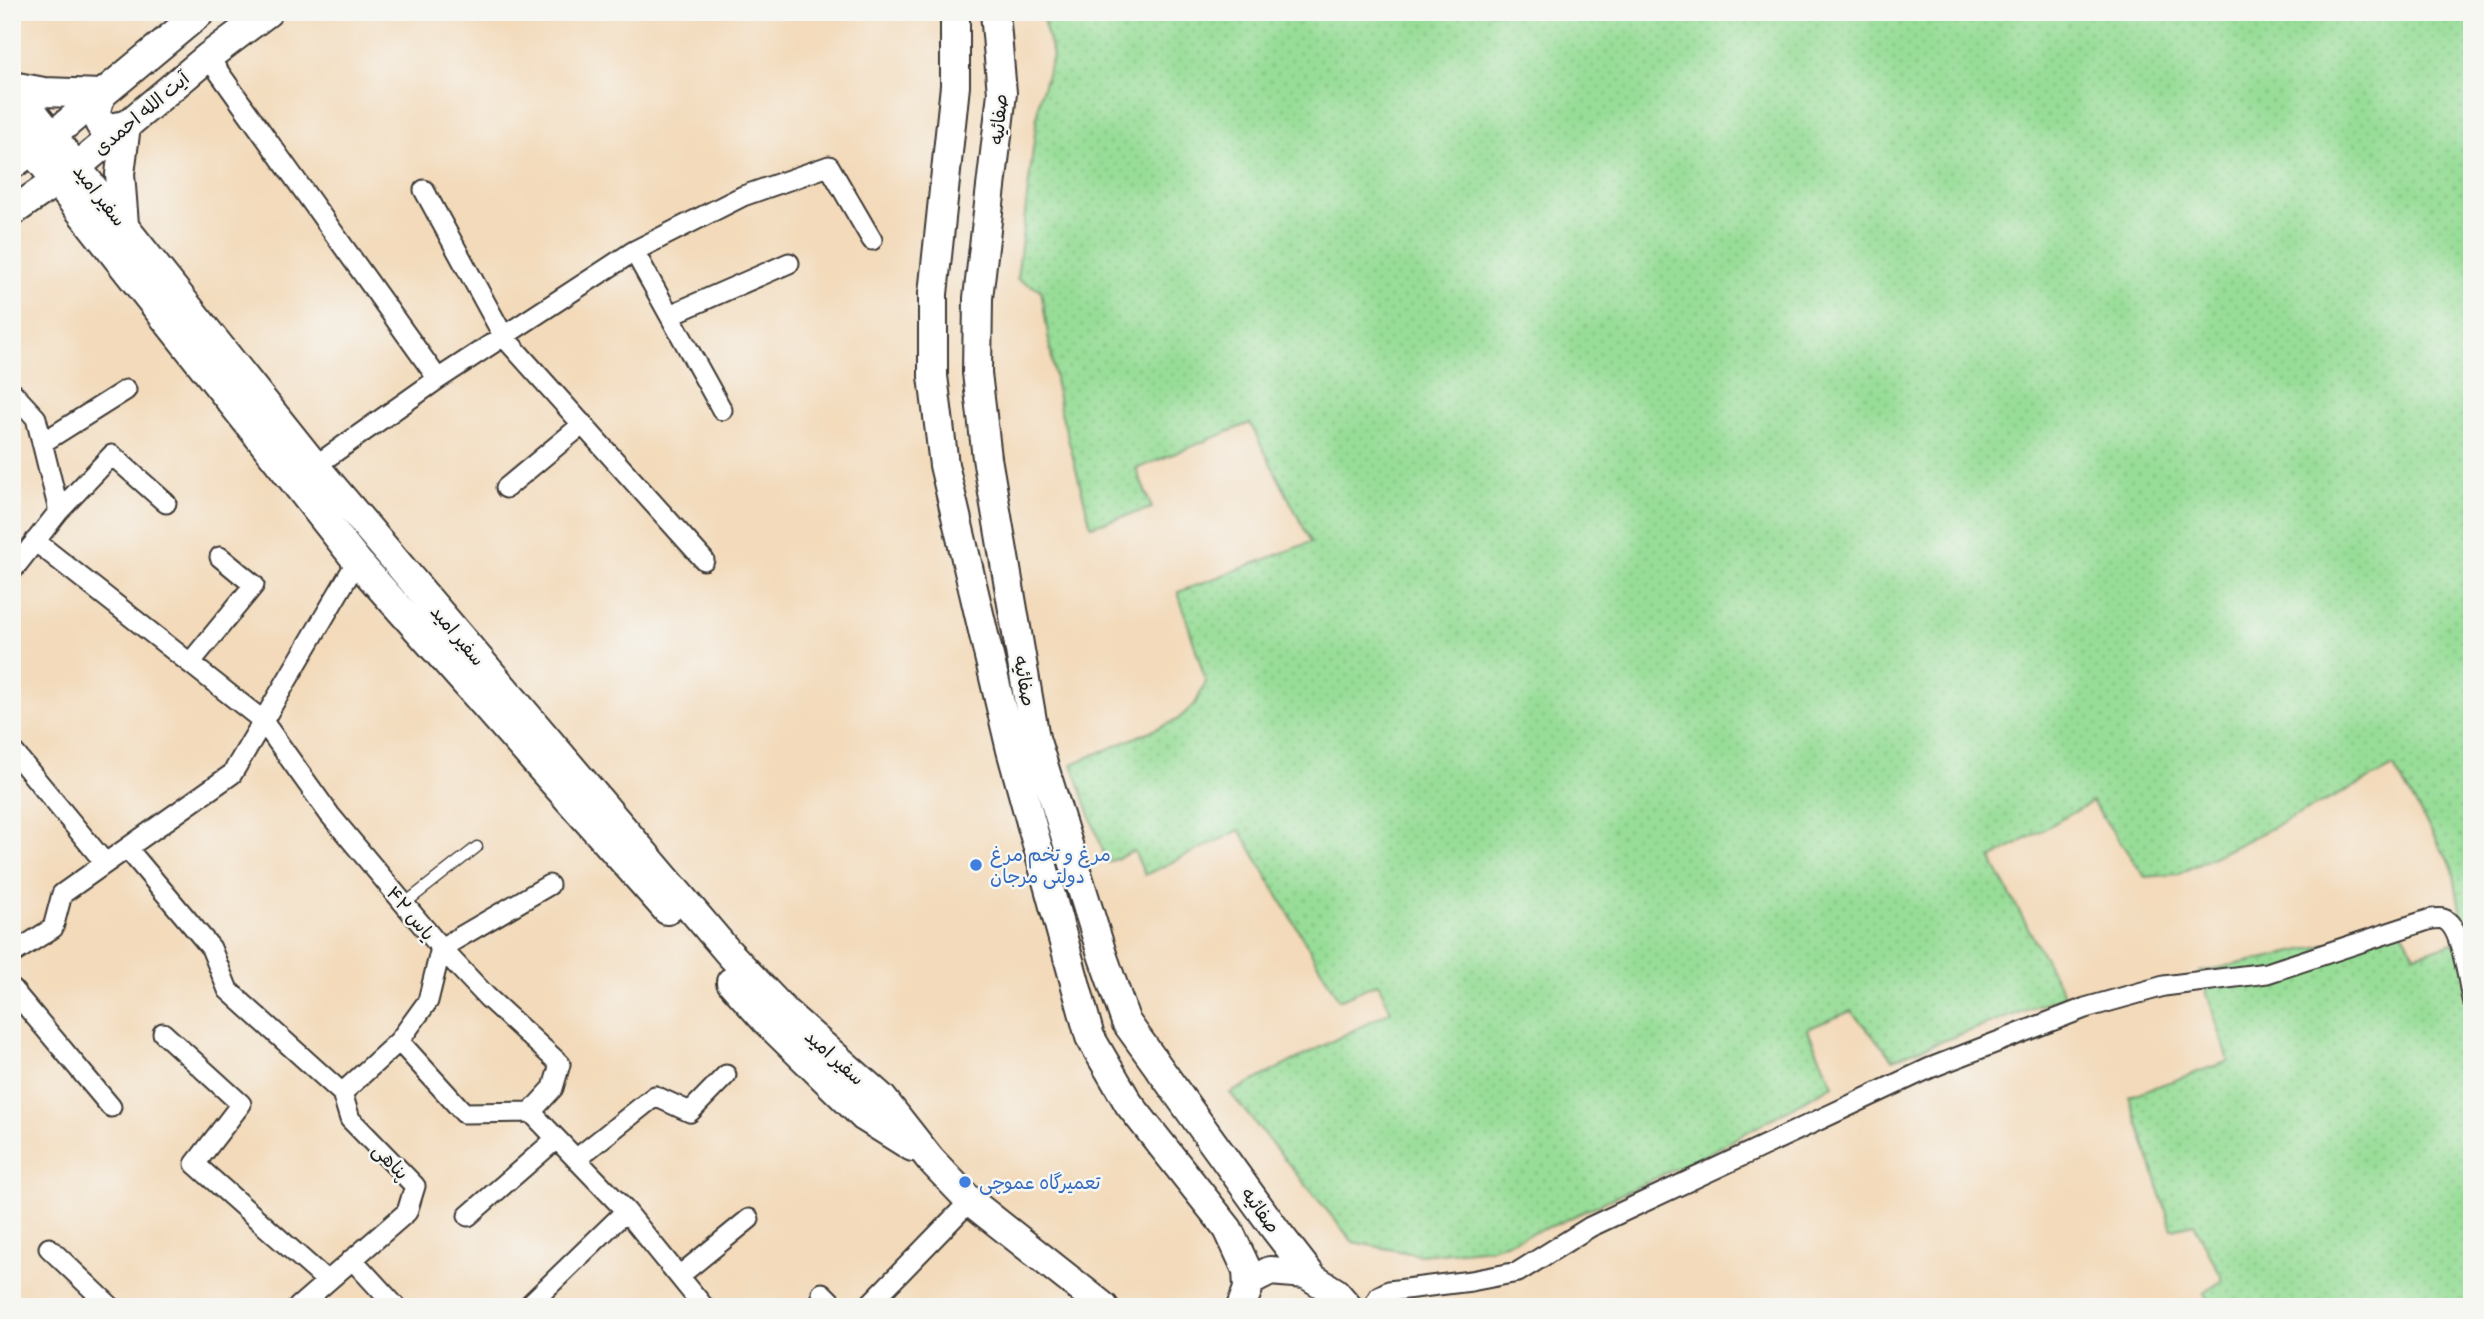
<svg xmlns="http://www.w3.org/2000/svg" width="2484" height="1319" font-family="Delius,'Playpen Sans Arabic',sans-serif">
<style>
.garden{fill:url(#garden-dots);stroke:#5a7c5a;stroke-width:2}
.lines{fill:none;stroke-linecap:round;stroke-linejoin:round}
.lane-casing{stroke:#3c3834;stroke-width:13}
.street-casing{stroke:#3c3834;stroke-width:23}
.secondary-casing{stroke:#3c3834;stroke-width:32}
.lane{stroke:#fff;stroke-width:10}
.street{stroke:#fff;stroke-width:19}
.secondary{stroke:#fff;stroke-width:28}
.shop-dot{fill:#3f7fe0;stroke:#f6f6f2;stroke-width:2.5}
.labels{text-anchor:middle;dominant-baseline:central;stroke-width:5;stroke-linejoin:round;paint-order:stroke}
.street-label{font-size:19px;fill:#1c1c1c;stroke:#f6f6f2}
.shop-label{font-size:19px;fill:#366cbe;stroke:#f6f6f2;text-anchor:start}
</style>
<defs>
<pattern id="garden-dots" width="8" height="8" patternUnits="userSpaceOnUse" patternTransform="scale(1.75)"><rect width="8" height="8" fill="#97dd97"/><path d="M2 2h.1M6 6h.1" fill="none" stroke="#82bd82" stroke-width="1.8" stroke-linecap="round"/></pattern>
</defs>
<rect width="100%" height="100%" fill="#f6f6f2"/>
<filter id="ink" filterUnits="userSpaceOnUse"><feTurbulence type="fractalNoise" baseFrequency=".0143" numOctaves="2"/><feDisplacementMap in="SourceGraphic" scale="14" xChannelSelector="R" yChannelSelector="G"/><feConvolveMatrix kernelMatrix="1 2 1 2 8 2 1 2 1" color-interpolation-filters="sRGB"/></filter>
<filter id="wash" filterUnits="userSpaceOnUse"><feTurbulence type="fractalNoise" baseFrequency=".00686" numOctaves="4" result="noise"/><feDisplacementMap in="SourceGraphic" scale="28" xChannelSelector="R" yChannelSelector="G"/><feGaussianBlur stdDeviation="1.57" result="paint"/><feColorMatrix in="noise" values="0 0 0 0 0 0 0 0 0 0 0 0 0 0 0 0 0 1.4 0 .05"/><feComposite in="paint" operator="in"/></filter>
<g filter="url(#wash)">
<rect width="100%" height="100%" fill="#f3daba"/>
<path class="garden" d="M 1041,12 L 2472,12 L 2472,1307 L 2209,1307 L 2204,1293 L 2223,1280 L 2194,1224 L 2172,1229 L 2129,1096 L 2229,1061 L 2200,972 L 2401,929 L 2415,955 L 2465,939 L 2453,869 L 2394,767 L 2179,874 L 2145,877 L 2092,802 L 1991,859 L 2065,996 L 1893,1059 L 1851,1011 L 1807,1029 L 1833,1085 L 1705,1155 L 1557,1224 L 1492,1248 L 1420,1255 L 1353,1242 L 1230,1093 L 1391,1011 L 1378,983 L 1339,1000 L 1240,830 L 1145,875 L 1134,851 L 1107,863 L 1072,764 L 1177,720 L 1195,704 L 1206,682 L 1178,592 L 1311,542 L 1250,423 L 1136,469 L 1152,508 L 1091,526 L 1059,404 L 1041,290 L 1017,279 L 1039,100 L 1053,56 Z"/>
</g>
<g filter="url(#ink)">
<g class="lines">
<g class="lane-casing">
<path id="lane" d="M 404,904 L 477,847"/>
</g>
<g class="street-casing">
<path id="street" d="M 208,57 L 438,379
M 424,190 L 504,337 L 704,560
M 634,251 L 722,410
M 670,315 L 789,263
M 12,392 L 36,418 L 59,511 L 12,571
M 42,443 L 126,390
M 315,466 L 438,379 L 634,251 L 743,196 L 829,166 L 872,240
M 506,488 L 583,424
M 59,511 L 112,455 L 166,503
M 35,541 L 262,720 L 330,815 L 441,948 L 428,1001 L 399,1041 L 464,1113 L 531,1112 L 626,1211 L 704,1307
M 190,663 L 254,585 L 220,557
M 12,750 L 105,863
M 127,848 L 211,948 L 228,990 L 342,1093
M 12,954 L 53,928 L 62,894 L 232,774 L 357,561
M 12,989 L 111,1107
M 163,1033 L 241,1104 L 195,1164 L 327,1281
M 531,1112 L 553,1088 L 560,1064 L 487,997 L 441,948 L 549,885
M 576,1159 L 655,1096 L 690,1112 L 726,1075
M 468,1216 L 556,1139
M 49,1248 L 111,1307
M 352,1259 L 396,1307
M 679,1276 L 749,1219
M 822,1293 L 836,1307
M 298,1307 L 407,1212 L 415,1186 L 350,1119 L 342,1093 L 399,1041
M 527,1307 L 626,1211
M 867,1307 L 970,1201
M 1373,1307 L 1379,1296 L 1389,1291 L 1471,1281 L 1518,1272 L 1590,1227 L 1930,1068 L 2085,1008 L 2164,986 L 2267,973 L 2431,919 C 2434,919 2440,918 2443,919 C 2462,925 2468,981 2472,999"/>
</g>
<g class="secondary-casing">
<path id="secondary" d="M 955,12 L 955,86 L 933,294 L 933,376 L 944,465 L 1011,750 L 1090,1037 L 1129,1104 L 1228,1229 L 1247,1270 L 1248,1288
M 995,12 L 1002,93 L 978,298 L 977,373 L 987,458 L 1035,738 L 1103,957 L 1126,1022 L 1275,1229 L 1313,1278
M 12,86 L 315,466 L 728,952 L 785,1012 L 882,1098 L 930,1159 L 970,1201 L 1104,1307
M 12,86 L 44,92 L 102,94 C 96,108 93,116 103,129 L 126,125 L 120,174 L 124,224
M 12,125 L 357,561 L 667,910
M 12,165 L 53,135 L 201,12
M 12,212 L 78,166 L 208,57 L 268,12
M 731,982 L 765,1020 L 864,1117 L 912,1147
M 1241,1307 L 1251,1281 L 1270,1271 L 1306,1274 L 1335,1292 L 1348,1307"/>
</g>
<use href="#lane" class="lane"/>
<use href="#street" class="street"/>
<use href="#secondary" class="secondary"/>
</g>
</g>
<g class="shop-dot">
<circle cx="976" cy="865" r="7"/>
<circle cx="965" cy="1182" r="7"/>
</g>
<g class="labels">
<g class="street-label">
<text transform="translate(141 113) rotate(-40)">آیت الله احمدی</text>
<text transform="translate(998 119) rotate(-85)">صفائیه</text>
<text transform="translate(100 195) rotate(52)">سفیر امید</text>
<text transform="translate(458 635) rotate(50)">سفیر امید</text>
<text transform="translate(1025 681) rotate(80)">صفائیه</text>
<text transform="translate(411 913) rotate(50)">یاس ۴۲</text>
<text transform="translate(835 1057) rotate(42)">سفیر امید</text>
<text transform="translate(391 1161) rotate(46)">پناهی</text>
<text transform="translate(1261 1210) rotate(54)">صفائیه</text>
</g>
<g class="shop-label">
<text x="990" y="854">مرغ و تخم مرغ<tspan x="990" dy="22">دولتی مرجان</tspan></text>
<text x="979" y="1182">تعمیرگاه عموچی</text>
</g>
</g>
<rect width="2484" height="1319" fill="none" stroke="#f6f6f2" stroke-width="42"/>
</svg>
